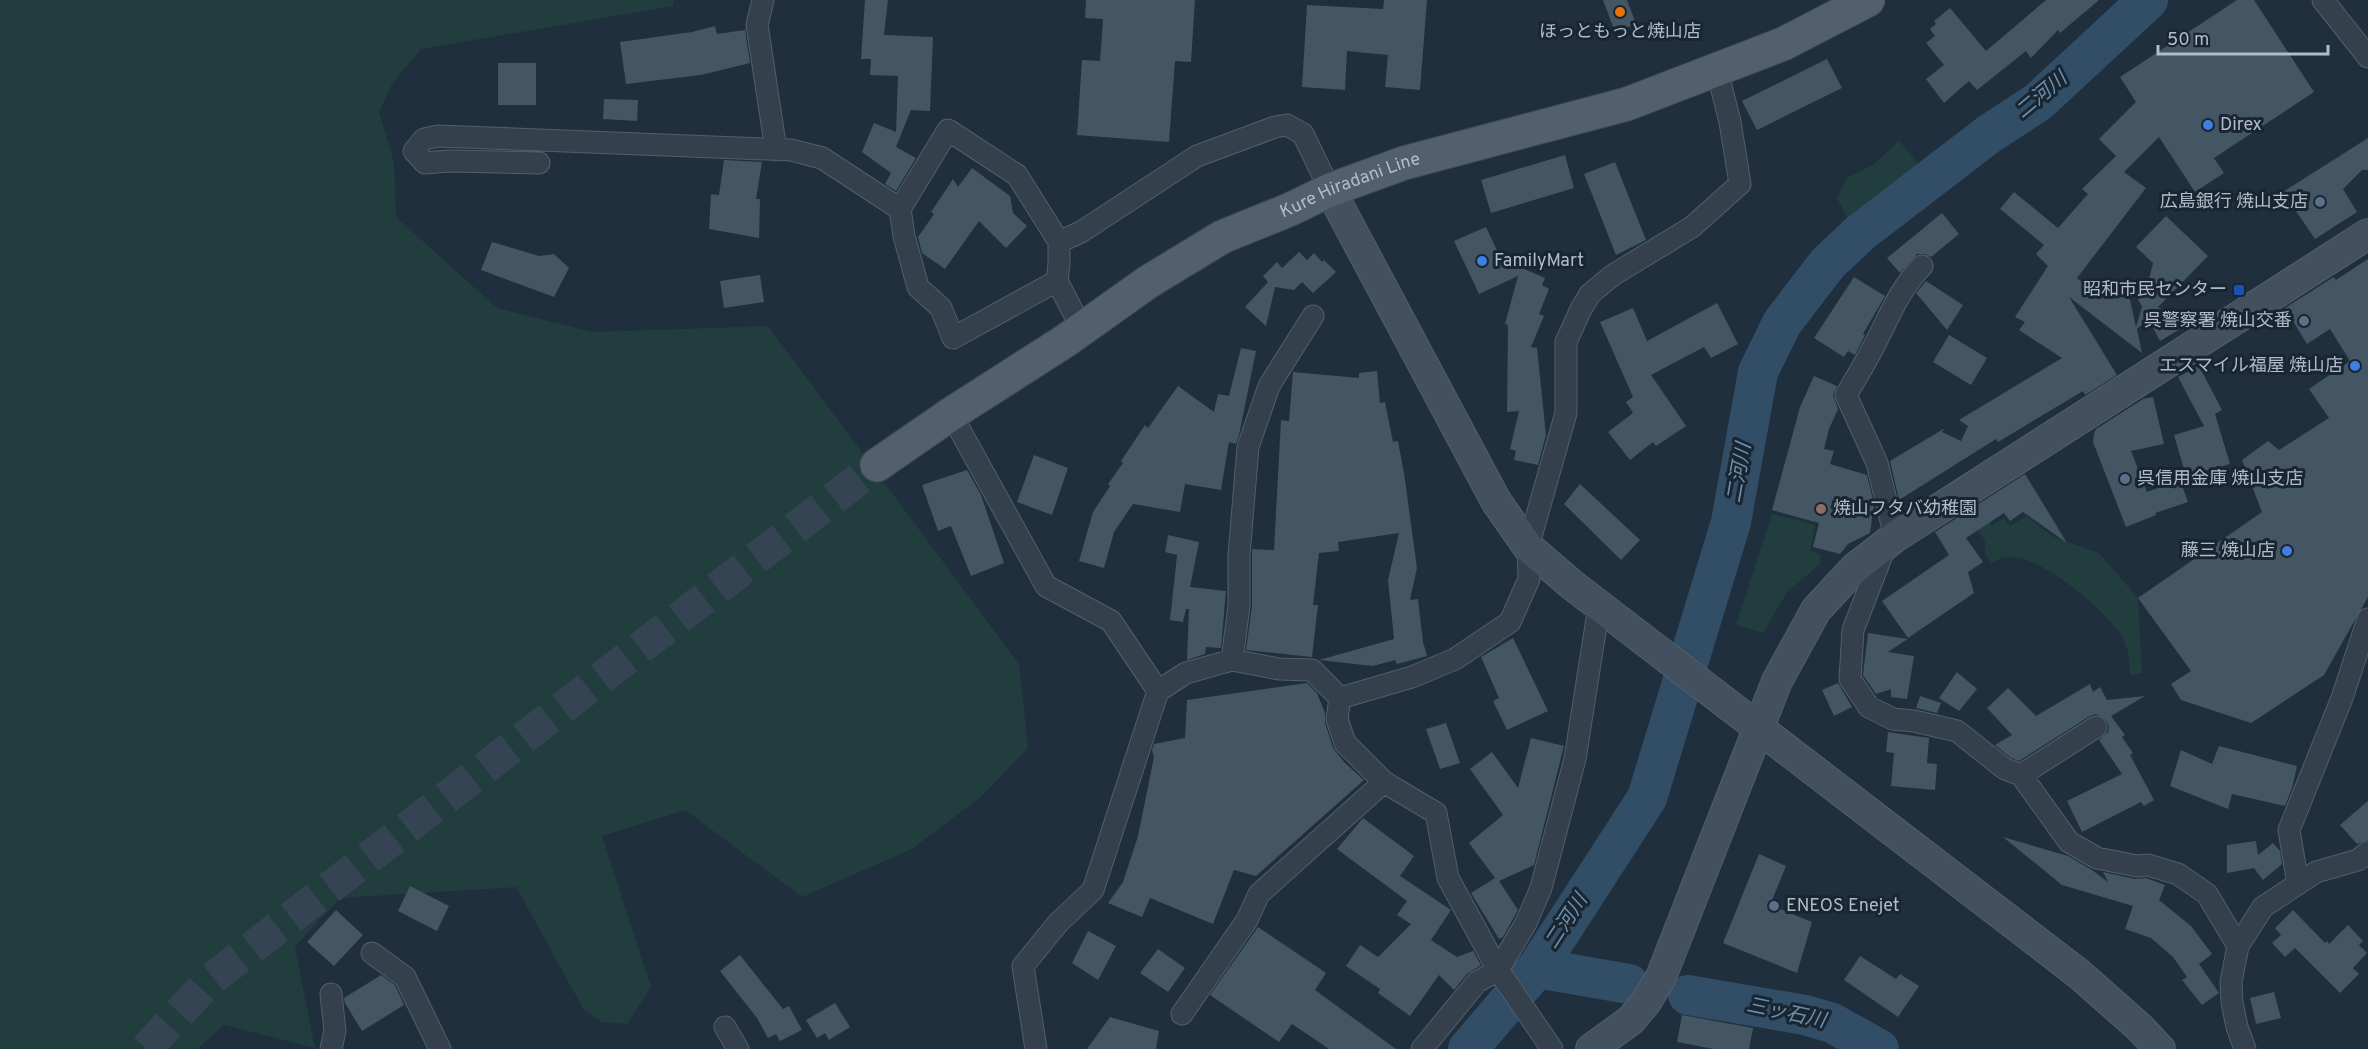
<svg xmlns="http://www.w3.org/2000/svg" width="2368" height="1049" font-family="Overpass,'Noto Sans JP',sans-serif">
<style>
.green{fill:#223d3e}
.lines{fill:none;stroke-linecap:round;stroke-linejoin:round}
.river{stroke:#324d66;stroke-width:40}
.building{fill:#445564}
.primary-tunnel{stroke:#354452;stroke-width:33;stroke-dasharray:33 16;stroke-linecap:butt}
.street-casing{stroke:#525f6b;stroke-width:23}
.secondary-casing{stroke:#525f6b;stroke-width:32}
.primary-casing{stroke:#3d4a56;stroke-width:35}
.street{stroke:#34414d;stroke-width:21}
.secondary{stroke:#425060;stroke-width:30}
.primary{stroke:#52606d;stroke-width:33}
.food-dot{fill:#e8710a;stroke:#192632;stroke-width:2}
.shop-dot{fill:#3f7fe0;stroke:#192632;stroke-width:2}
.service-dot{fill:#5c6f8a;stroke:#192632;stroke-width:2}
.transit-dot{fill:#1a4fb4;stroke:#192632;stroke-width:2}
.education-dot{fill:#8d6e63;stroke:#192632;stroke-width:2}
.labels{text-anchor:middle;dominant-baseline:central;stroke-width:6;stroke-linejoin:round;paint-order:stroke}
.poi-label{font-size:18px;fill:#afbcc9;stroke:#192632;text-anchor:start}
.street-label{font-size:18px;fill:#afbcc9;stroke:#192632}
.water-label{font-size:20px;font-style:italic;fill:#6d90af;stroke:#192632}
</style>
<rect width="100%" height="100%" fill="#202f3d"/>
<path class="green" d="M 0,0 L 674,0 L 673,6 L 421,49 L 392,84 L 379,112 L 394,162 L 396,217 L 497,308 L 592,332 L 768,326 L 1019,664 L 1028,748 L 982,796 L 912,849 L 802,897 L 685,810 L 602,836 L 651,987 L 627,1024 L 602,1022 L 584,1010 L 516,887 L 340,898 L 295,947 L 315,1048 L 224,1025 L 197,1049 L 0,1049 Z
M 1899,141 L 1926,172 L 1854,231 L 1837,198 L 1847,178 L 1873,165 Z
M 1970,493 L 1992,526 L 2004,518 L 2010,526 L 2026,516 L 2054,537 L 2099,553 L 2138,598 L 2142,673 L 2130,675 C 2130,660 2128,643 2118,631 C 2100,606 2044,559 2013,557 C 2005,556 1998,559 1991,563 L 1985,554 L 1985,541 L 1958,500 Z
M 1772,514 L 1815,525 L 1810,551 L 1821,554 L 1820,564 L 1787,592 L 1763,633 L 1736,625 Z"/>
<g class="lines">
<path class="river" d="M 1537,968 L 1629,984
M 1688,995 L 1805,1015 L 1832,1023 L 1879,1049
M 1468,1049 L 1537,968 L 1647,798 L 1731,522 L 1758,372 L 1782,323 L 1828,263 L 1860,233 L 1989,134 L 2038,102 L 2148,0"/>
</g>
<path class="building" d="M 865,0 L 888,0 L 884,35 L 933,37 L 930,111 L 911,110 L 896,147 L 916,158 L 896,191 L 885,184 L 891,173 L 862,152 L 874,123 L 896,132 L 898,76 L 870,75 L 871,59 L 861,59 Z
M 1086,0 L 1195,0 L 1191,62 L 1175,61 L 1169,142 L 1077,135 L 1082,60 L 1100,61 L 1103,19 L 1085,18 Z
M 1384,0 L 1427,0 L 1420,90 L 1385,87 L 1388,55 L 1347,51 L 1345,90 L 1302,87 L 1307,5 L 1383,9 Z
M 1603,0 L 1627,0 L 1636,24 L 1615,32 Z
M 2046,0 L 2099,0 L 2060,33 L 2058,30 L 2031,58 L 2026,51 L 1977,90 L 1969,81 L 1944,103 L 1926,79 L 1944,65 L 1926,43 L 1935,36 L 1930,29 L 1936,24 L 1934,21 L 1950,8 L 1986,51 Z
M 2237,0 L 2254,0 L 2314,92 L 2214,158 L 2224,173 L 2195,192 L 2159,137 L 2124,172 L 2146,188 L 2077,278 L 2094,292 L 2129,295 L 2136,327 L 2142,307 L 2131,286 L 2145,296 L 2153,263 L 2136,247 L 2166,216 L 2208,256 L 2158,307 L 2185,326 L 2160,341 L 2148,318 L 2137,329 L 2142,353 L 2069,297 L 2117,375 L 2085,395 L 2083,391 L 1998,442 L 1996,439 L 1899,500 L 1890,461 L 1945,428 L 1942,432 L 1961,441 L 1968,426 L 1959,420 L 2062,358 L 2019,330 L 2025,322 L 2015,317 L 2048,266 L 2036,254 L 2044,245 L 2000,209 L 2014,192 L 2058,228 L 2088,194 L 2082,189 L 2116,156 L 2099,139 L 2136,102 L 2120,77 Z
M 715,26 L 717,34 L 745,30 L 750,63 L 701,75 L 626,84 L 620,42 L 692,32 Z
M 1827,59 L 1842,88 L 1757,130 L 1742,101 Z
M 498,63 L 536,63 L 536,105 L 498,105 Z
M 604,99 L 638,100 L 637,121 L 603,119 Z
M 2368,138 L 2368,170 L 2362,170 L 2343,189 L 2357,212 L 2315,239 L 2283,192 Z
M 1565,155 L 1574,188 L 1491,213 L 1481,180 Z
M 724,160 L 762,162 L 756,199 L 760,199 L 759,238 L 709,229 L 711,194 L 719,195 Z
M 1615,162 L 1646,240 L 1616,255 L 1584,174 Z
M 972,168 L 1010,196 L 1013,213 L 1027,226 L 1006,248 L 979,221 L 945,269 L 922,253 L 918,237 L 934,214 L 931,212 L 953,179 L 958,187 Z
M 1942,213 L 1959,234 L 1931,257 L 1925,254 L 1917,254 L 1900,273 L 1887,258 Z
M 1486,227 L 1501,259 L 1545,278 L 1542,285 L 1549,289 L 1539,314 L 1544,316 L 1531,347 L 1537,348 L 1546,435 L 1538,465 L 1514,460 L 1516,451 L 1510,449 L 1519,411 L 1507,412 L 1508,325 L 1505,324 L 1518,276 L 1479,294 L 1454,241 Z
M 492,242 L 539,256 L 554,254 L 569,268 L 554,297 L 481,270 Z
M 1299,252 L 1307,260 L 1314,253 L 1322,262 L 1324,260 L 1336,272 L 1313,293 L 1302,282 L 1294,290 L 1275,287 L 1266,326 L 1245,307 L 1268,282 L 1263,276 L 1277,262 L 1282,268 Z
M 2368,259 L 2368,597 L 2324,675 L 2251,723 L 2181,700 L 2171,684 L 2191,671 L 2138,598 L 2262,512 L 2242,460 L 2268,441 L 2279,450 L 2329,418 L 2309,389 L 2350,361 L 2330,329 L 2307,344 L 2285,308 L 2334,277 L 2336,280 Z
M 760,275 L 764,302 L 724,308 L 720,281 Z
M 1854,277 L 1885,296 L 1863,334 L 1865,335 L 1855,355 L 1848,351 L 1844,357 L 1814,338 Z
M 1926,281 L 1963,305 L 1947,330 L 1916,293 Z
M 1717,303 L 1738,344 L 1711,358 L 1704,347 L 1651,375 L 1686,426 L 1656,446 L 1653,442 L 1630,460 L 1608,432 L 1633,413 L 1626,402 L 1633,397 L 1600,322 L 1633,308 L 1647,341 Z
M 1949,335 L 1987,358 L 1971,385 L 1933,362 Z
M 1241,348 L 1256,351 L 1239,435 L 1236,444 L 1229,442 L 1221,490 L 1185,484 L 1180,512 L 1133,504 L 1114,532 L 1104,568 L 1079,561 L 1093,512 L 1110,486 L 1108,484 L 1123,463 L 1121,461 L 1145,425 L 1148,428 L 1178,386 L 1214,412 L 1218,394 L 1229,396 Z
M 2199,366 L 2222,410 L 2215,414 L 2230,464 L 2186,476 L 2174,435 L 2204,426 L 2178,377 Z
M 1377,371 L 1380,403 L 1385,402 L 1393,442 L 1398,441 L 1404,473 L 1417,568 L 1410,600 L 1418,599 L 1423,642 L 1427,656 L 1397,664 L 1395,660 L 1373,666 L 1319,660 L 1394,639 L 1388,580 L 1399,533 L 1338,542 L 1339,551 L 1319,553 L 1313,605 L 1318,605 L 1312,657 L 1246,650 L 1252,606 L 1252,549 L 1274,550 L 1281,420 L 1289,421 L 1293,372 L 1359,378 L 1359,373 Z
M 1814,376 L 1837,386 L 1833,395 L 1838,409 L 1829,429 L 1824,449 L 1834,451 L 1830,464 L 1867,475 L 1874,504 L 1870,533 L 1848,544 L 1840,554 L 1813,547 L 1819,523 L 1772,510 L 1800,407 Z
M 2153,397 L 2164,444 L 2131,451 L 2147,492 L 2180,480 L 2188,502 L 2155,513 L 2156,515 L 2126,527 L 2093,442 L 2094,434 L 2096,429 L 2143,399 Z
M 1034,455 L 1068,468 L 1052,515 L 1017,502 Z
M 967,470 L 981,495 L 1004,563 L 971,576 L 951,526 L 938,531 L 922,485 Z
M 2025,474 L 2067,543 L 2023,512 L 2010,521 L 2004,513 L 1966,538 L 1983,562 L 1968,572 L 1974,593 L 1908,638 L 1882,601 L 1949,555 L 1935,532 Z
M 1580,484 L 1640,540 L 1621,560 L 1564,504 Z
M 1168,535 L 1199,542 L 1190,587 L 1226,591 L 1221,648 L 1206,647 L 1205,654 L 1187,660 L 1189,609 L 1186,609 L 1183,622 L 1170,620 L 1177,555 L 1165,552 Z
M 1868,633 L 1908,639 L 1888,652 L 1914,656 L 1907,699 L 1891,697 L 1891,689 L 1876,694 L 1863,675 Z
M 1513,638 L 1548,711 L 1507,730 L 1493,701 L 1499,698 L 1481,657 Z
M 1957,672 L 1977,689 L 1959,711 L 1939,698 Z
M 1307,683 L 1317,693 L 1325,713 L 1325,723 L 1333,748 L 1345,763 L 1364,780 L 1256,876 L 1234,870 L 1213,924 L 1150,898 L 1142,917 L 1108,903 L 1123,882 L 1138,836 L 1154,757 L 1152,750 L 1154,744 L 1185,738 L 1187,700 Z
M 1838,683 L 1852,707 L 1834,716 L 1822,690 Z
M 2090,684 L 2093,692 L 2100,687 L 2107,700 L 2145,696 L 2111,716 L 2125,735 L 2122,737 L 2133,753 L 2130,755 L 2154,800 L 2144,806 L 2141,802 L 2082,832 L 2067,801 L 2122,774 L 2099,740 L 2108,732 L 2109,726 L 2106,720 L 2096,714 L 2090,716 L 2019,761 L 2011,758 L 1995,745 L 2012,735 L 1987,708 L 2008,688 L 2036,716 Z
M 1920,696 L 1941,703 L 1937,713 L 1916,708 Z
M 1446,723 L 1460,763 L 1440,769 L 1426,729 Z
M 1888,732 L 1929,738 L 1927,763 L 1937,764 L 1935,790 L 1891,786 L 1894,753 L 1886,752 Z
M 1531,738 L 1564,746 L 1534,865 L 1499,881 L 1518,910 L 1503,937 L 1499,939 L 1471,893 L 1495,878 L 1469,843 L 1503,815 L 1470,769 L 1492,752 L 1518,788 Z
M 2219,746 L 2297,766 L 2292,788 L 2285,806 L 2232,794 L 2228,809 L 2170,786 L 2181,750 L 2212,764 Z
M 2368,801 L 2368,840 L 2357,844 L 2340,825 Z
M 1363,818 L 1414,856 L 1400,876 L 1451,910 L 1431,940 L 1457,957 L 1473,951 L 1481,965 L 1467,974 L 1454,990 L 1439,975 L 1410,1016 L 1378,993 L 1380,989 L 1346,966 L 1360,945 L 1378,957 L 1411,924 L 1397,915 L 1407,901 L 1337,849 Z
M 2003,837 L 2068,856 L 2092,870 L 2108,882 L 2103,872 L 2135,879 L 2146,878 L 2165,885 L 2159,900 L 2191,926 L 2212,954 L 2199,964 L 2219,993 L 2202,1005 L 2182,980 L 2187,977 L 2173,957 L 2151,938 L 2125,929 L 2133,906 L 2062,885 Z
M 2256,841 L 2258,855 L 2273,843 L 2280,851 L 2282,864 L 2263,880 L 2254,868 L 2227,873 L 2227,845 Z
M 1759,854 L 1786,866 L 1770,905 L 1812,922 L 1797,973 L 1723,943 Z
M 410,886 L 449,906 L 437,931 L 398,911 Z
M 336,910 L 363,935 L 334,966 L 307,942 Z
M 2293,910 L 2325,943 L 2327,941 L 2329,944 L 2348,925 L 2363,941 L 2359,945 L 2367,953 L 2353,968 L 2359,974 L 2340,993 L 2295,948 L 2285,957 L 2272,943 L 2281,935 L 2275,928 Z
M 1258,927 L 1326,973 L 1315,990 L 1396,1049 L 1329,1049 L 1292,1024 L 1279,1042 L 1210,995 Z
M 1088,931 L 1116,946 L 1098,980 L 1072,963 Z
M 1158,949 L 1185,968 L 1168,992 L 1140,973 Z
M 740,955 L 783,1009 L 789,1006 L 802,1030 L 780,1041 L 776,1034 L 768,1038 L 757,1018 L 720,971 Z
M 1860,956 L 1896,979 L 1900,974 L 1919,986 L 1898,1017 L 1844,980 Z
M 381,975 L 395,985 L 404,1005 L 362,1031 L 345,1003 L 344,998 Z
M 2274,992 L 2281,1018 L 2256,1024 L 2250,998 Z
M 835,1003 L 850,1027 L 829,1040 L 825,1033 L 817,1038 L 806,1020 Z
M 1682,1015 L 1753,1028 L 1749,1049 L 1714,1049 L 1677,1042 Z
M 1110,1017 L 1159,1031 L 1156,1049 L 1087,1049 Z"/>
<g class="lines">
<path class="primary-tunnel" d="M 146,1049 L 209,981 L 877,465"/>
<g class="street-casing">
<path id="street" d="M 763,0 L 757,25 L 776,150
M 2323,0 L 2368,57
M 539,163 L 449,161 L 425,163 L 414,151 L 424,139 L 438,136 L 791,150 L 822,158 L 900,209 L 948,130 L 1017,175 L 1059,242 L 1081,232 L 1197,156 L 1275,127 L 1287,125 L 1303,134 L 1330,190
M 900,209 L 904,236 L 918,287 L 941,308 L 953,338 L 1057,281 L 1059,264 L 1059,242
M 1057,281 L 1082,329
M 951,414 L 1046,586 L 1111,621 L 1158,691
M 1895,537 L 1877,463 L 1846,395 C 1856,378 1867,360 1876,342 C 1891,313 1899,290 1922,266
M 1885,547 L 1853,630 L 1850,679 L 1869,707 L 1893,719 L 1914,721 L 1957,731 L 2005,769 L 2021,775 L 2069,842 L 2097,858 L 2137,866 L 2148,865 L 2178,874 L 2207,894 L 2238,946
M 1232,660 L 1239,606 L 1239,555 L 1248,447 L 1269,386 L 1313,316
M 1340,698 L 1412,677 L 1455,659 L 1510,622 L 1529,579 L 1528,547 L 1566,413 L 1566,342 L 1581,309 L 1590,294 L 1613,275 L 1692,227 L 1740,184 L 1730,122 L 1717,70
M 1340,698 L 1337,719 L 1345,743 L 1384,782 L 1436,813 L 1448,878 L 1498,970 L 1552,1049
M 2021,775 L 2096,727
M 2298,884 L 2289,830 L 2342,698 L 2368,619
M 372,953 L 405,977 L 440,1049
M 331,994 L 335,1031 L 331,1049
M 1182,1014 L 1247,920 L 1259,894 L 1384,782
M 725,1027 L 738,1049
M 1036,1049 L 1023,966 L 1058,923 L 1093,890 L 1158,691 L 1186,673 L 1232,660 L 1279,669 L 1312,670 L 1340,698
M 1422,1049 L 1477,982 L 1498,970 L 1526,923 L 1541,888 L 1575,759 L 1599,606
M 2245,1049 L 2237,1027 L 2232,1002 L 2231,982 L 2238,946 L 2263,907 L 2316,872 L 2358,860 L 2368,852"/>
</g>
<g class="secondary-casing">
<path id="secondary" d="M 1330,190 L 1496,501 L 1528,547 L 1571,584 L 2079,974 L 2139,1027 L 2160,1049
M 1591,1049 L 1631,1020 L 1646,1002 L 1661,977 L 1777,681 L 1816,610 L 1855,568 L 1895,537 L 2368,234"/>
</g>
<g class="primary-casing">
<g id="primary">
<path id="s1" d="M 877,465 L 951,414 L 1065,341 L 1148,282 L 1222,237 L 1291,209 L 1330,190 L 1404,163 L 1627,104 L 1783,44 L 1868,0"/>
</g>
</g>
<use href="#street" class="street"/>
<use href="#secondary" class="secondary"/>
<use href="#primary" class="primary"/>
</g>
<circle class="food-dot" cx="1620" cy="12" r="6"/>
<g class="shop-dot">
<circle cx="2208" cy="125" r="6"/>
<circle cx="1482" cy="261" r="6"/>
<circle cx="2355" cy="366" r="6"/>
<circle cx="2287" cy="551" r="6"/>
</g>
<g class="service-dot">
<circle cx="2320" cy="202" r="6"/>
<circle cx="2304" cy="321" r="6"/>
<circle cx="2125" cy="479" r="6"/>
<circle cx="1774" cy="906" r="6"/>
</g>
<rect class="transit-dot" x="2233" y="284" width="12" height="12" rx="3"/>
<circle class="education-dot" cx="1821" cy="509" r="6"/>
<g class="labels">
<g class="poi-label">
<text x="1620" y="32" text-anchor="middle">ほっともっと焼山店</text>
<text x="2220" y="125">Direx</text>
<text x="2308" y="202" text-anchor="end">広島銀行 焼山支店</text>
<text x="1494" y="261">FamilyMart</text>
<text x="2227" y="290" text-anchor="end">昭和市民センター</text>
<text x="2292" y="321" text-anchor="end">呉警察署 焼山交番</text>
<text x="2343" y="366" text-anchor="end">エスマイル福屋 焼山店</text>
<text x="2137" y="479">呉信用金庫 焼山支店</text>
<text x="1833" y="509">焼山フタバ幼稚園</text>
<text x="2275" y="551" text-anchor="end">藤三 焼山店</text>
<text x="1786" y="906">ENEOS Enejet</text>
</g>
<g class="street-label">
<text stroke="none"><textPath href="#s1" startOffset="552">Kure Hiradani Line</textPath></text>
</g>
<g class="water-label">
<text transform="translate(2042 96) rotate(-40)">二河川</text>
<text transform="translate(1740 473) rotate(-80)">二河川</text>
<text transform="translate(1567 922) rotate(-57)">二河川</text>
<text transform="translate(1786 1014) rotate(12)">三ッ石川</text>
</g>
</g>
<path d="M2158 45v9h170v-9" fill="none" stroke="#afbcc9" stroke-width="3"/>
<text x="2167" y="45" font-size="18" fill="#afbcc9" stroke="#192632" stroke-width="4.5" paint-order="stroke">50 m</text>
</svg>
